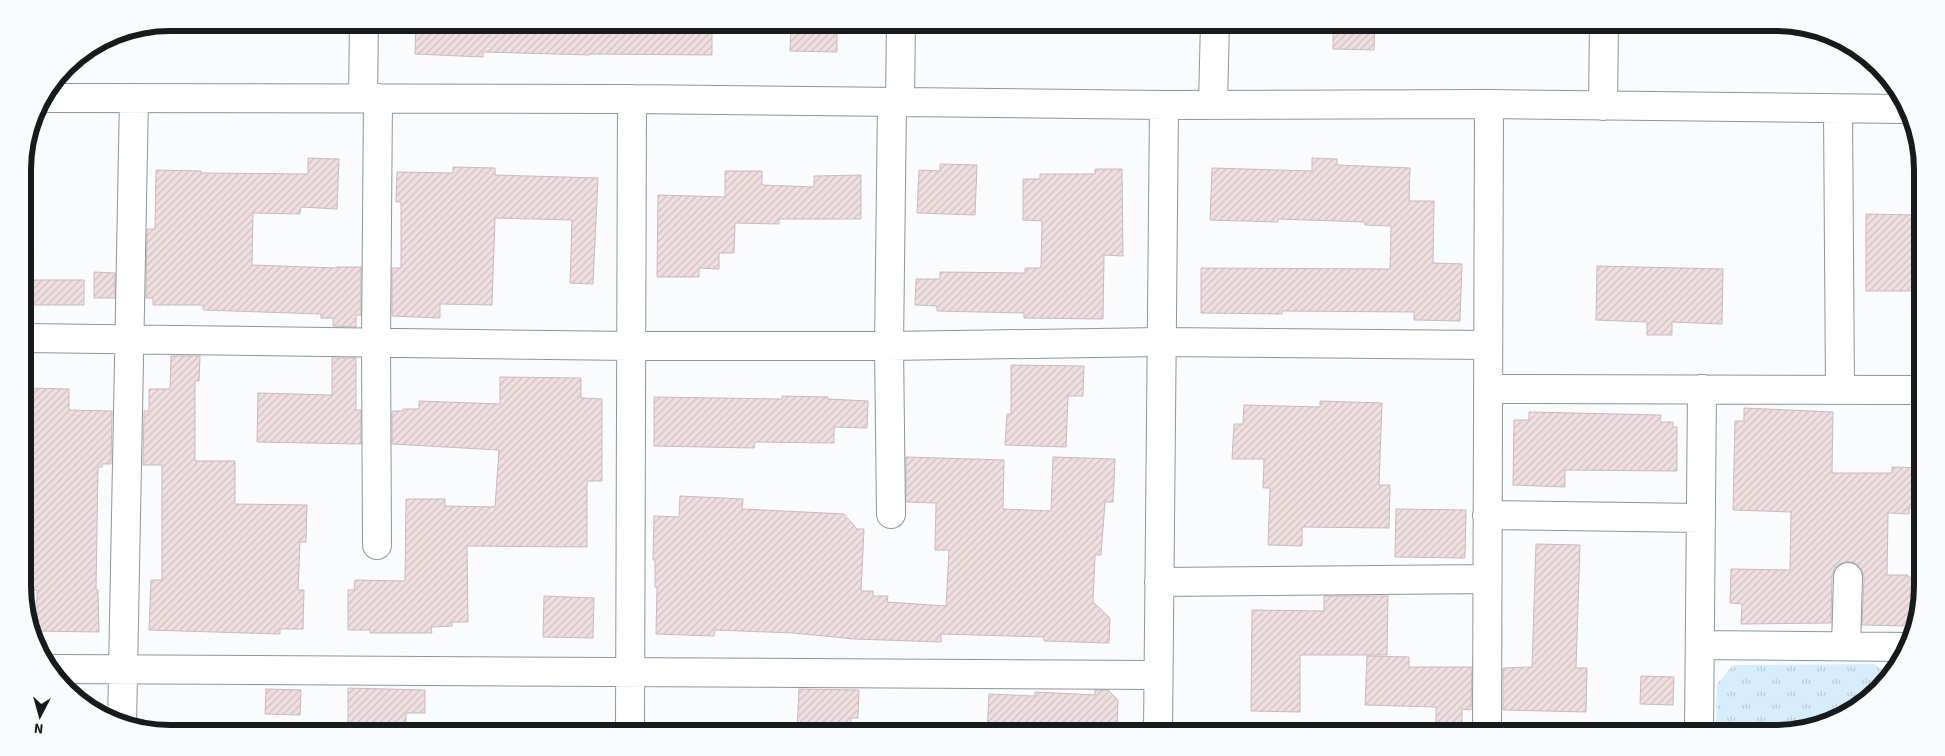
<svg xmlns="http://www.w3.org/2000/svg" width="1945" height="756" font-family="'Source Sans 3',sans-serif">
<style>
.grass{fill:url(#grass-tufts)}
.building{fill:url(#building-hatch);stroke:#cbbabc}
.lines{fill:none;stroke-linecap:round;stroke-linejoin:round}
.minor-casing{stroke:#8a979f;stroke-width:30}
.minor{stroke:#fff;stroke-width:28}
.rim{fill:none;stroke:#161b1e;stroke-width:6}
</style>
<defs>
<pattern id="grass-tufts" width="24" height="20" patternUnits="userSpaceOnUse" patternTransform="scale(1.25)"><rect width="24" height="20" fill="#d7edfc"/><path d="M3 7l-1-3M5 7V3M7 7l1-3M15 17l-1-3M17 17v-4M19 17l1-3" fill="none" stroke="#b8cbd8"/></pattern>
<pattern id="building-hatch" width="6" height="6" patternUnits="userSpaceOnUse" patternTransform="scale(1.25)"><rect width="6" height="6" fill="#f0dfe1"/><path d="M-1 1l2-2M0 6l6-6M5 7l2-2" fill="none" stroke="#cdbfc1"/></pattern>
</defs>
<rect width="100%" height="100%" fill="#f9fbfd"/>
<path class="grass" d="M 1875,664 L 1891,677 C 1882,685 1874,697 1864,704 C 1815,737 1773,733 1716,733 L 1717,684 L 1733,665 Z"/>
<path class="building" d="M 416,22 L 712,22 L 712,55 L 590,54 L 590,55 L 483,52 L 483,57 L 415,54 Z
M 1333,22 L 1375,22 L 1374,50 L 1333,49 Z
M 791,24 L 837,25 L 837,52 L 790,51 Z
M 308,158 L 339,159 L 337,209 L 301,207 L 300,214 L 253,213 L 252,265 L 336,268 L 336,267 L 361,267 L 361,315 L 356,315 L 356,327 L 333,326 L 333,318 L 321,318 L 321,314 L 203,310 L 203,305 L 153,305 L 153,298 L 146,298 L 147,229 L 155,229 L 156,170 L 201,171 L 201,173 L 308,174 Z
M 1312,158 L 1337,159 L 1337,165 L 1410,168 L 1409,201 L 1434,201 L 1433,263 L 1462,264 L 1460,321 L 1414,320 L 1414,312 L 1282,311 L 1282,314 L 1201,313 L 1201,268 L 1390,269 L 1391,226 L 1365,225 L 1365,222 L 1278,219 L 1278,222 L 1210,220 L 1212,168 L 1312,171 Z
M 940,164 L 977,165 L 975,215 L 917,213 L 919,170 L 940,171 Z
M 453,167 L 495,168 L 495,175 L 598,178 L 593,284 L 570,283 L 572,220 L 495,218 L 492,305 L 440,304 L 440,318 L 392,316 L 392,268 L 401,268 L 401,202 L 396,202 L 397,172 L 453,173 Z
M 1095,169 L 1122,169 L 1123,256 L 1104,255 L 1103,319 L 1024,318 L 1024,313 L 937,311 L 937,306 L 915,305 L 916,279 L 940,279 L 940,272 L 1025,273 L 1025,268 L 1041,268 L 1042,221 L 1023,220 L 1023,179 L 1040,179 L 1040,174 L 1095,174 Z
M 725,171 L 762,171 L 762,185 L 814,187 L 814,176 L 861,175 L 861,219 L 779,219 L 779,224 L 735,223 L 734,253 L 719,253 L 719,269 L 699,268 L 699,277 L 657,277 L 658,195 L 725,197 Z
M 1866,214 L 1915,215 L 1913,262 L 1922,262 L 1922,291 L 1866,291 Z
M 1597,266 L 1723,269 L 1722,324 L 1672,322 L 1672,335 L 1647,335 L 1647,322 L 1596,320 Z
M 94,272 L 115,273 L 115,298 L 94,298 Z
M 23,280 L 84,280 L 84,305 L 24,305 Z
M 171,356 L 200,356 L 199,381 L 195,381 L 195,461 L 235,461 L 235,504 L 307,505 L 306,542 L 300,542 L 298,590 L 304,590 L 303,629 L 280,629 L 280,634 L 149,630 L 151,580 L 162,580 L 162,465 L 143,465 L 144,411 L 149,411 L 149,389 L 170,389 Z
M 332,358 L 356,358 L 356,410 L 361,410 L 361,444 L 257,442 L 258,393 L 332,395 Z
M 1011,365 L 1084,366 L 1083,396 L 1068,396 L 1066,447 L 1005,445 L 1007,414 L 1011,414 Z
M 500,377 L 581,378 L 581,398 L 602,399 L 602,481 L 587,481 L 587,547 L 467,546 L 468,622 L 452,622 L 452,626 L 431,627 L 432,633 L 370,633 L 370,630 L 348,630 L 348,590 L 354,590 L 355,580 L 405,581 L 406,499 L 445,499 L 445,506 L 495,507 L 499,450 L 392,444 L 392,411 L 403,411 L 403,409 L 419,409 L 419,401 L 500,404 Z
M 24,388 L 69,389 L 69,410 L 112,411 L 111,464 L 102,464 L 102,467 L 98,467 L 96,590 L 98,590 L 99,632 L 37,631 L 37,590 L 25,590 Z
M 782,396 L 828,397 L 828,399 L 868,401 L 867,428 L 834,427 L 834,443 L 755,442 L 754,448 L 654,446 L 654,397 L 782,399 Z
M 1320,401 L 1382,403 L 1379,485 L 1390,485 L 1389,528 L 1302,527 L 1302,546 L 1268,545 L 1270,488 L 1263,488 L 1264,459 L 1232,459 L 1234,424 L 1243,424 L 1244,405 L 1320,407 Z
M 1744,408 L 1833,412 L 1832,473 L 1892,473 L 1892,467 L 1922,468 L 1922,509 L 1909,508 L 1909,514 L 1888,513 L 1887,575 L 1908,575 L 1908,577 L 1922,578 L 1917,619 L 1911,619 L 1911,626 L 1862,625 L 1864,577 L 1862,570 L 1857,564 L 1848,561 L 1840,564 L 1834,569 L 1832,576 L 1831,623 L 1741,624 L 1742,604 L 1730,603 L 1731,569 L 1790,570 L 1791,512 L 1733,510 L 1735,421 L 1744,421 Z
M 1529,412 L 1661,415 L 1660,422 L 1673,422 L 1673,427 L 1677,427 L 1677,471 L 1565,470 L 1565,487 L 1513,485 L 1514,420 L 1529,420 Z
M 906,457 L 1004,460 L 1003,509 L 1051,511 L 1053,457 L 1115,459 L 1113,502 L 1105,502 L 1101,555 L 1095,555 L 1093,602 L 1110,618 L 1109,643 L 1044,641 L 1044,637 L 941,634 L 941,642 L 855,639 L 793,633 L 715,630 L 714,636 L 656,634 L 657,587 L 655,587 L 655,560 L 653,560 L 654,516 L 679,517 L 680,496 L 743,499 L 742,509 L 844,514 L 857,529 L 864,529 L 861,591 L 873,591 L 873,596 L 888,596 L 887,602 L 946,606 L 949,550 L 935,550 L 936,503 L 906,502 Z
M 1396,509 L 1466,510 L 1465,558 L 1395,557 Z
M 1536,544 L 1580,545 L 1576,668 L 1587,668 L 1586,712 L 1503,710 L 1503,668 L 1532,667 Z
M 544,596 L 594,598 L 593,638 L 543,637 Z
M 1324,596 L 1388,596 L 1387,655 L 1300,655 L 1300,712 L 1251,711 L 1252,610 L 1324,611 Z
M 1367,656 L 1409,657 L 1409,667 L 1472,667 L 1471,710 L 1462,709 L 1462,733 L 1436,733 L 1436,707 L 1365,705 Z
M 1641,676 L 1674,677 L 1673,705 L 1640,704 Z
M 348,688 L 425,690 L 425,713 L 406,713 L 406,733 L 348,733 Z
M 266,689 L 301,690 L 300,715 L 265,714 Z
M 799,689 L 859,690 L 858,718 L 851,718 L 851,733 L 797,733 Z
M 1095,690 L 1108,690 L 1118,700 L 1117,733 L 987,732 L 989,694 L 1035,696 L 1035,692 L 1095,695 Z"/>
<g class="lines">
<g class="minor-casing">
<path id="minor" d="M 43,98 L 632,99 L 1164,105 L 1489,104 L 1904,109
M 363,98 L 364,22
M 900,103 L 901,22
M 1213,104 L 1215,22
M 1603,106 L 1604,22
M 1838,109 L 1840,390
M 24,338 L 631,346 L 889,346 L 1161,342 L 1488,345
M 1488,389 L 1922,390
M 891,514 L 889,346 L 892,103
M 1487,515 L 1701,518
M 377,545 L 376,342 L 378,98
M 1159,582 L 1487,579
M 1700,645 L 1908,647
M 1846,646 L 1848,577
M 52,669 L 1158,675
M 122,725 L 134,98
M 630,733 L 632,99
M 1158,733 L 1164,105
M 1487,733 L 1489,104
M 1699,733 L 1702,389"/>
</g>
<use href="#minor" class="minor"/>
</g>
<path d="M0 0H1945V756H0ZM170 31H1775A139 139 0 0 1 1914 170V586A139 139 0 0 1 1775 725H170A139 139 0 0 1 31 586V170A139 139 0 0 1 170 31Z" fill="#f9fbfd" fill-rule="evenodd"/>
<path class="rim" d="M170 31H1775A139 139 0 0 1 1914 170V586A139 139 0 0 1 1775 725H170A139 139 0 0 1 31 586V170A139 139 0 0 1 170 31Z"/>
<g transform="translate(40 716) rotate(186)" stroke="#f9fbfd" stroke-width="4" paint-order="stroke">
<path d="M0-4L9 19L0 12L-9 19Z" fill="#161b1e"/>
<text y="-8" font-size="14" font-weight="bold" text-anchor="middle" fill="#161b1e">N</text>
</g>
</svg>
